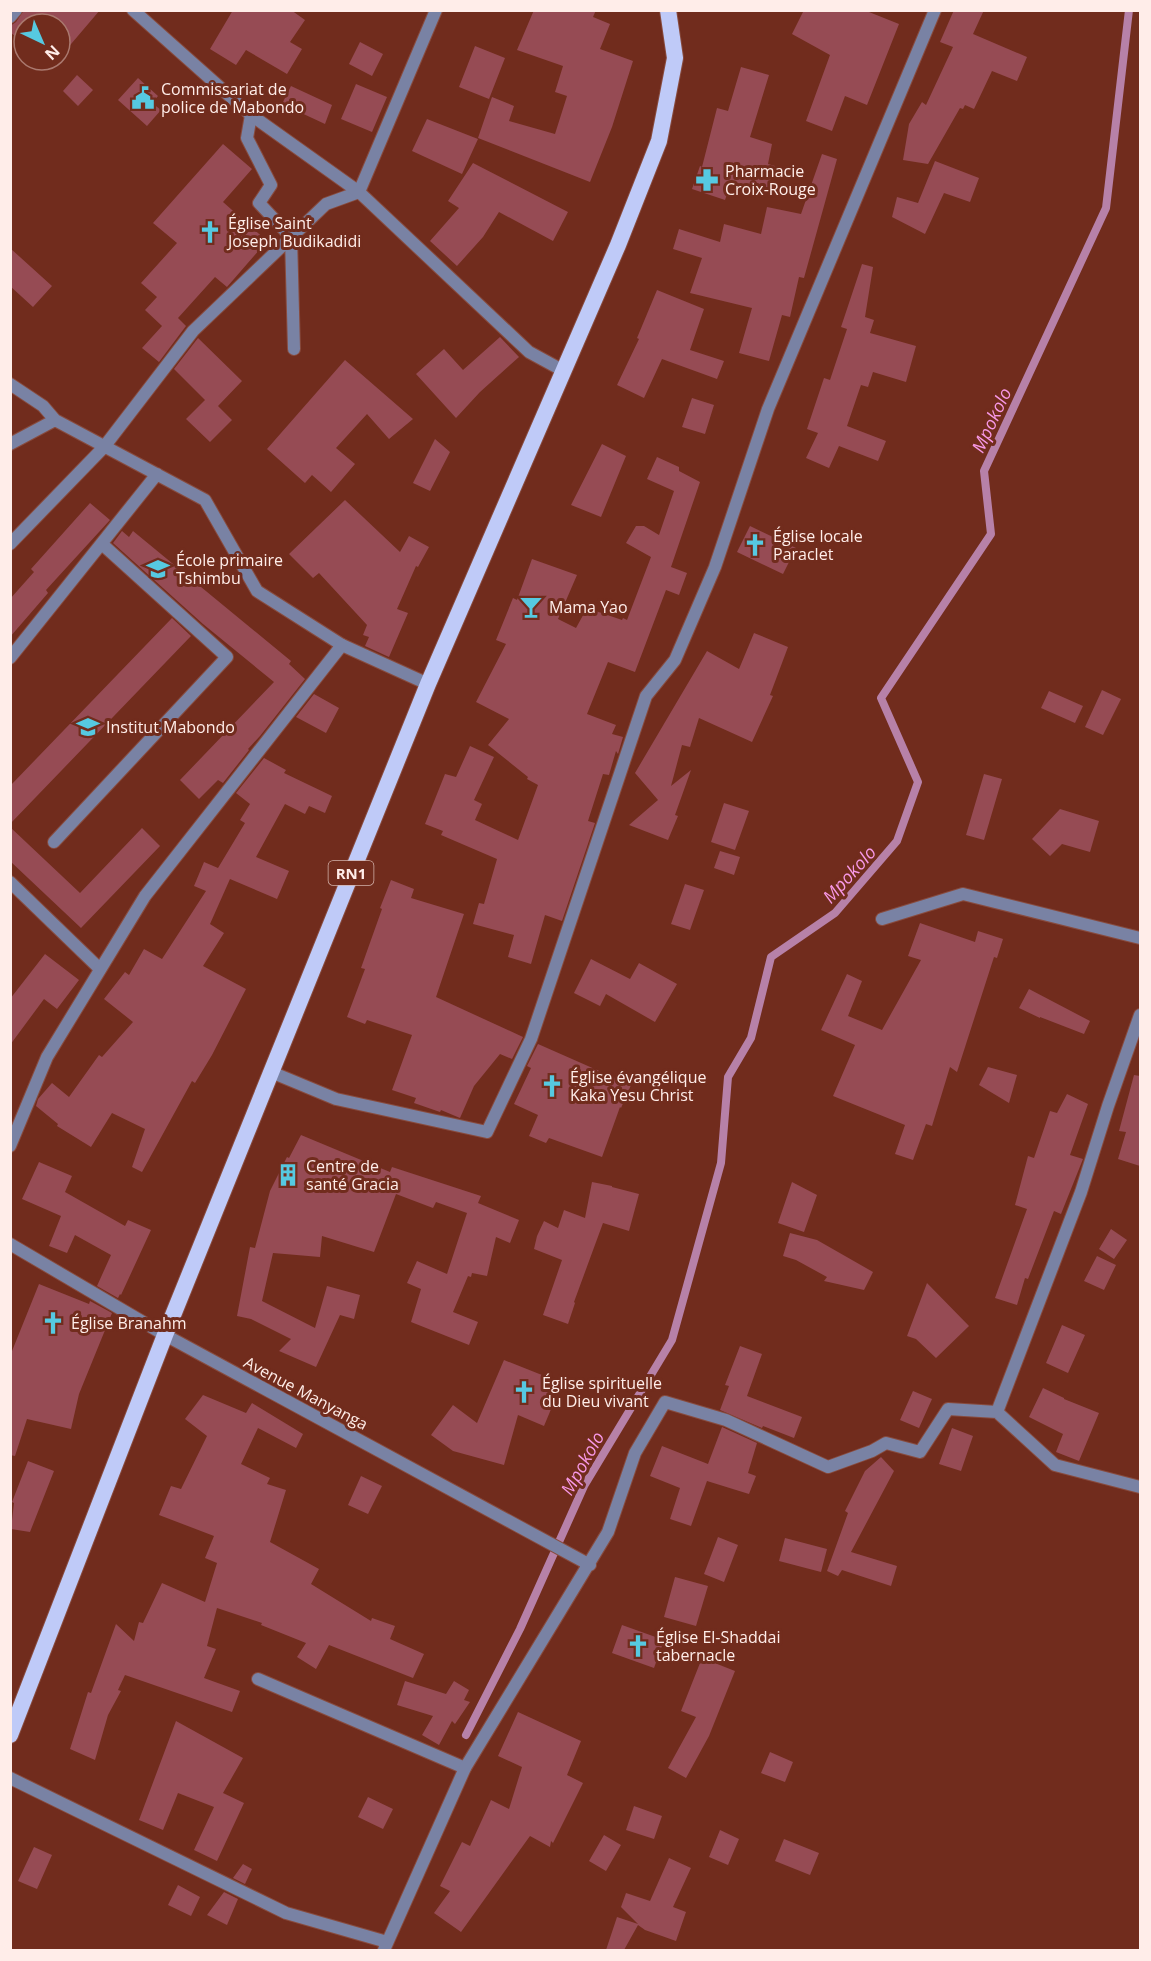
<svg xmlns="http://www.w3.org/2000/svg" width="1151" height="1961" font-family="'Open Sans',sans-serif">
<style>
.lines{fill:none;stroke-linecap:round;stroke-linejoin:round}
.stream{stroke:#b781a8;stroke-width:8}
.building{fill:#964b54}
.service-casing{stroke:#884b3e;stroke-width:14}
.minor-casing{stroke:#884b3e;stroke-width:14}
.trunk-casing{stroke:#884b3e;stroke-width:18}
.service{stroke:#7982a4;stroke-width:12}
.minor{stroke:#7982a4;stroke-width:12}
.trunk{stroke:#bfcaf8;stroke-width:16}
.labels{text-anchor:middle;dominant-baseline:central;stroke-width:6;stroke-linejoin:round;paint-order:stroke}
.shield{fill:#712c1d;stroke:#d4b3ac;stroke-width:1.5}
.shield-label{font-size:15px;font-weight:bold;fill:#ffede9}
.poi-label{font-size:16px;fill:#ffede9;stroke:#712c1d;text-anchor:start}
.street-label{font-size:16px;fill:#ffede9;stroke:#712c1d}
.water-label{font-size:18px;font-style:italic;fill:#f798e6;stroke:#712c1d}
</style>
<rect width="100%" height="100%" fill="#712c1d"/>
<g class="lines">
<path class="stream" d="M 466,1735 L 520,1629 L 584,1486 L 672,1340 L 721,1163 L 728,1077 L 751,1038 L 771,957 L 835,913 L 897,841 L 918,782 L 881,698 L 991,534 L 984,471 L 1106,208 L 1129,10"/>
</g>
<path class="building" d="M 24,10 L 100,10 L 60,57 L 60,24 L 24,24 L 24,44 L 10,32 L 10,26 L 16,22 Z
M 233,10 L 291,10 L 305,20 L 290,42 L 302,49 L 287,74 L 246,50 L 236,65 L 210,49 Z
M 534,10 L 596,10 L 593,17 L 610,24 L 600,49 L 633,61 L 612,127 L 590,182 L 478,138 L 492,97 L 514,106 L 509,121 L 555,134 L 567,96 L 555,92 L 563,66 L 517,50 Z
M 804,10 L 864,10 L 899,24 L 867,105 L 845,96 L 832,131 L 806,121 L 830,55 L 792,34 Z
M 954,10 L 984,10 L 973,34 L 1027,57 L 1017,81 L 992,71 L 974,109 L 965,105 L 963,109 L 960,108 L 928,164 L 903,160 L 909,124 L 922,102 L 926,105 L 953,47 L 940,42 Z
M 360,42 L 383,54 L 372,76 L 349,64 Z
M 475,46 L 505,58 L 489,99 L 459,87 Z
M 741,67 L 769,75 L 750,137 L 772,144 L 768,164 L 775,166 L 766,194 L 731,183 L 725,200 L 692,189 L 700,166 L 702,167 L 717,108 L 728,111 Z
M 77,75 L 93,90 L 78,106 L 63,91 Z
M 138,78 L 158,96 L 152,103 L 161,110 L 147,126 L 118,100 Z
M 356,84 L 387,97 L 372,132 L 341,119 Z
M 291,86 L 332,105 L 325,124 L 282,104 Z
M 427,119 L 478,139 L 462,174 L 412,151 Z
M 223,144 L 252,169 L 223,202 L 267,241 L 227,287 L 215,277 L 178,318 L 186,326 L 159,362 L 142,348 L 162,326 L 145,310 L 157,297 L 141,283 L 177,243 L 153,223 Z
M 822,154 L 837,159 L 804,278 L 799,277 L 790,317 L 782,315 L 769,361 L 739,353 L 752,308 L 690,293 L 702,258 L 673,249 L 679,229 L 720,242 L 724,224 L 761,234 L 767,207 L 801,214 Z
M 935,161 L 979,178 L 970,202 L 944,193 L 925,234 L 892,217 L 897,197 L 918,203 Z
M 473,163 L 568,212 L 553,241 L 499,212 L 483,237 L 457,266 L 430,241 L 459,208 L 448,201 Z
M 10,248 L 52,286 L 33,307 L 10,286 Z
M 862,264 L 873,267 L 865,317 L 874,320 L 870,333 L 916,346 L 906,382 L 873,372 L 868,387 L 861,385 L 847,426 L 886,441 L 878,461 L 839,446 L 829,468 L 806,458 L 818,433 L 807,429 L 824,378 L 830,380 L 847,329 L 841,327 Z
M 657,290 L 704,309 L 690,350 L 724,361 L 717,379 L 662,359 L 644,398 L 617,385 L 639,339 L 637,338 Z
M 500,337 L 519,357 L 480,392 L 456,418 L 416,374 L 444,349 L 463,370 Z
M 198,338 L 242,381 L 218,406 L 232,420 L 210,442 L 186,419 L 205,400 L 174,369 Z
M 345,360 L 413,419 L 389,439 L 367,414 L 336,448 L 355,464 L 331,492 L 312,475 L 305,483 L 267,449 Z
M 692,398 L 714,405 L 705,434 L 682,427 Z
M 435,439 L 450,452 L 430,491 L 413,483 Z
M 602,444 L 626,456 L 601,517 L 571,505 Z
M 657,457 L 679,467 L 679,471 L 700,482 L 671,567 L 687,573 L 679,595 L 666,590 L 635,672 L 608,662 L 587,714 L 616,725 L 612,734 L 623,737 L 618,754 L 616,751 L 609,775 L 603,774 L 588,821 L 595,823 L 562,921 L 545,915 L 531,964 L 508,957 L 514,935 L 473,924 L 479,903 L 484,904 L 497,859 L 441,835 L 443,831 L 425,824 L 445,774 L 456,777 L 470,746 L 494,757 L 474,800 L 482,804 L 475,820 L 518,840 L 538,785 L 527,779 L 528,777 L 488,745 L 509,719 L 476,702 L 506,644 L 496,640 L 513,598 L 517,600 L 532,559 L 577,575 L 558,619 L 576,628 L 587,608 L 622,620 L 623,618 L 627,620 L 651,557 L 626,543 L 636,526 L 644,526 L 659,535 L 674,491 L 647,479 Z
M 345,500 L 400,552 L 409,536 L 429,547 L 418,567 L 416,566 L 397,609 L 408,613 L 389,657 L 365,646 L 369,637 L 363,635 L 367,625 L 319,573 L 313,578 L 289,554 Z
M 90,503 L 110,520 L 46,590 L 48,593 L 10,637 L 10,599 L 34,572 L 31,569 Z
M 750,526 L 796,548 L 783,574 L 737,552 Z
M 122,531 L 129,537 L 133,531 L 291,661 L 289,664 L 305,679 L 260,736 L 248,749 L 249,750 L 223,783 L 218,780 L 199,799 L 180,780 L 274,682 L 203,624 L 113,543 Z
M 172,618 L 191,636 L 10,824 L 10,786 Z
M 754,633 L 788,647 L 770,695 L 773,696 L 752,742 L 699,718 L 690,747 L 682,745 L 671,786 L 691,770 L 675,815 L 678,816 L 668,840 L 629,825 L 658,800 L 635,773 L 707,651 L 739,669 Z
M 1102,690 L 1121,699 L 1103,735 L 1085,727 Z
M 1049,691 L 1083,706 L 1075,723 L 1041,708 Z
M 314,694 L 339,708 L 326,733 L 296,717 Z
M 264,758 L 286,770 L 284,773 L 332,796 L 325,813 L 309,806 L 305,814 L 285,804 L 256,857 L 289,871 L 277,899 L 230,879 L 210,924 L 224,933 L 203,966 L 246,989 L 212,1055 L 195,1083 L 192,1081 L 142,1172 L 132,1167 L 145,1129 L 112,1113 L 91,1147 L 57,1126 L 58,1124 L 36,1106 L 38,1099 L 52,1083 L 69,1097 L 99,1055 L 102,1057 L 133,1022 L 104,999 L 125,972 L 129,975 L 144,949 L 162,959 L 206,891 L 194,886 L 204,862 L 218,868 L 245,823 L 240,820 L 250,804 L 236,793 Z
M 984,774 L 1002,779 L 984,840 L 966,835 Z
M 724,803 L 749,811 L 735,850 L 711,842 Z
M 1060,809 L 1099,821 L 1090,852 L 1062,844 L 1050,856 L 1032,839 Z
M 10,827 L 80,893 L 142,828 L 160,846 L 81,928 L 10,861 Z
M 720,851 L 740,857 L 734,875 L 714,868 Z
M 391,880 L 414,889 L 411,898 L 464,914 L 436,997 L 523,1037 L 512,1059 L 500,1054 L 474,1086 L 460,1118 L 441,1110 L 440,1112 L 414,1103 L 416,1098 L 392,1090 L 412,1035 L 367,1020 L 365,1024 L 347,1017 L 365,969 L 361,968 L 382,909 L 380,908 Z
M 685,884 L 704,890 L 690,930 L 671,924 Z
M 920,923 L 975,942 L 978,931 L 1003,939 L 997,958 L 994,957 L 957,1072 L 950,1067 L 932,1126 L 926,1124 L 913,1160 L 895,1154 L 905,1125 L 833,1096 L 855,1045 L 821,1030 L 847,974 L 862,981 L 848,1016 L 882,1030 L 921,960 L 908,956 Z
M 45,954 L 79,980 L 57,1009 L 44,999 L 10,1045 L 10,999 Z
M 591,959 L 630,979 L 639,963 L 677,984 L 655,1022 L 606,994 L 600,1006 L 574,993 Z
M 1029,989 L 1090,1021 L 1084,1034 L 1040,1017 L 1040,1018 L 1019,1008 Z
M 538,1044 L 631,1085 L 621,1108 L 620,1107 L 602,1157 L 549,1138 L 546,1143 L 529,1136 L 538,1115 L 514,1104 L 531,1068 L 527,1066 Z
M 988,1067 L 1017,1075 L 1009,1103 L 979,1085 Z
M 1134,1075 L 1140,1076 L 1140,1166 L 1118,1159 L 1126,1132 L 1119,1131 Z
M 1067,1094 L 1088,1104 L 1070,1155 L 1083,1159 L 1061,1214 L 1054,1211 L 1028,1279 L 1025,1278 L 1017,1305 L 995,1298 L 1027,1209 L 1015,1205 L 1028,1156 L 1034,1158 L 1050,1111 L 1057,1113 Z
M 301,1135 L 390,1172 L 392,1167 L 481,1196 L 478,1203 L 519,1220 L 510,1243 L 496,1237 L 487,1276 L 472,1273 L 471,1277 L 468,1276 L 453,1312 L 478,1322 L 469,1345 L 411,1322 L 421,1289 L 407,1283 L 417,1261 L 447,1274 L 467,1213 L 436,1202 L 433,1208 L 396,1194 L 374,1252 L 322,1236 L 320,1257 L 273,1253 L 262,1301 L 315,1328 L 327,1286 L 360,1295 L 354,1319 L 340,1315 L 316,1367 L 279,1351 L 291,1339 L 251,1319 L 237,1316 L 250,1247 L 255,1248 L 270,1191 L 287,1157 L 289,1158 Z
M 39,1162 L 72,1176 L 65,1192 L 125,1226 L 128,1220 L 151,1230 L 121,1295 L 120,1294 L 118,1298 L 97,1286 L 111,1255 L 75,1235 L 67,1253 L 49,1246 L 61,1216 L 22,1199 Z
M 592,1182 L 612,1186 L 612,1187 L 639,1194 L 629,1231 L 603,1223 L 574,1302 L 575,1303 L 568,1324 L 543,1315 L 562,1260 L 534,1249 L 537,1236 L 544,1221 L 558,1228 L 564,1210 L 585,1218 Z
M 792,1182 L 817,1195 L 804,1232 L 778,1223 Z
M 1111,1229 L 1127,1240 L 1114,1259 L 1099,1249 Z
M 790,1233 L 817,1240 L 873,1272 L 864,1290 L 824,1281 L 827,1277 L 796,1260 L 783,1256 Z
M 1097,1256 L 1116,1265 L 1104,1290 L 1084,1281 Z
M 927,1283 L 969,1326 L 936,1358 L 916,1339 L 907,1336 Z
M 39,1284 L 89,1304 L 90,1301 L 112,1313 L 79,1394 L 71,1429 L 27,1419 L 15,1456 L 10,1455 L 10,1356 Z
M 1062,1325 L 1085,1335 L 1068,1373 L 1046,1363 Z
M 740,1346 L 762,1354 L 747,1396 L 802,1417 L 794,1438 L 763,1426 L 762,1428 L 720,1410 L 729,1386 L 725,1385 Z
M 504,1360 L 562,1383 L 544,1426 L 518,1415 L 504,1465 L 453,1451 L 431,1435 L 453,1405 L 477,1423 Z
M 1043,1388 L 1064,1398 L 1064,1399 L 1099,1413 L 1079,1461 L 1056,1452 L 1063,1434 L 1029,1417 Z
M 913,1391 L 932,1399 L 919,1428 L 900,1420 Z
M 203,1395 L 246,1413 L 252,1403 L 303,1434 L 296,1448 L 258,1428 L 241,1464 L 270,1478 L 267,1484 L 286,1490 L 270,1542 L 319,1569 L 311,1584 L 371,1621 L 372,1618 L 395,1626 L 390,1639 L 424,1654 L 413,1678 L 329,1645 L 316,1669 L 297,1657 L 306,1643 L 261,1625 L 262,1623 L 217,1608 L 207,1646 L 216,1649 L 204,1678 L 240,1691 L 232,1712 L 125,1675 L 118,1690 L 121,1691 L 108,1715 L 95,1760 L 70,1749 L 88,1692 L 91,1693 L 116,1624 L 134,1641 L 139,1622 L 143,1623 L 162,1583 L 205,1602 L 217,1563 L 205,1558 L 214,1536 L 159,1515 L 171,1486 L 181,1489 L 207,1436 L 185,1419 Z
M 722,1427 L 757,1443 L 748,1473 L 756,1476 L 749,1494 L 707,1481 L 691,1526 L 670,1519 L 680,1488 L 650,1476 L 662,1446 L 708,1464 Z
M 952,1428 L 973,1436 L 961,1471 L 939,1464 Z
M 881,1457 L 894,1471 L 851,1552 L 897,1566 L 891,1586 L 842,1570 L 838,1576 L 827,1571 L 848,1513 L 845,1511 L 865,1471 Z
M 28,1461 L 54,1471 L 30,1532 L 11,1529 L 14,1503 L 12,1502 Z
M 361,1476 L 382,1486 L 368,1514 L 348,1505 Z
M 718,1537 L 738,1545 L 724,1582 L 704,1574 Z
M 785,1538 L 827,1549 L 821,1572 L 779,1561 Z
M 675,1577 L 708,1586 L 696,1626 L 664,1617 Z
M 622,1625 L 664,1640 L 654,1668 L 612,1653 Z
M 702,1658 L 735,1671 L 709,1736 L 686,1778 L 668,1768 L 696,1717 L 681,1711 Z
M 405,1681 L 446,1694 L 454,1681 L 469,1690 L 464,1700 L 470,1702 L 455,1724 L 452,1721 L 439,1745 L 422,1735 L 433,1716 L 397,1705 Z
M 518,1712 L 581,1741 L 567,1775 L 583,1783 L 553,1843 L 551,1841 L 550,1847 L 530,1836 L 461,1932 L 434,1913 L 450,1891 L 440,1886 L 462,1842 L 470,1846 L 491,1800 L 509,1809 L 522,1767 L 498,1756 Z
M 176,1721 L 243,1758 L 223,1793 L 244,1803 L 217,1861 L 194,1850 L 214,1807 L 178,1793 L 163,1830 L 139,1820 Z
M 770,1752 L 793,1762 L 785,1782 L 761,1773 Z
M 368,1797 L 393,1809 L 383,1829 L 358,1817 Z
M 634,1806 L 662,1816 L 654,1839 L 626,1830 Z
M 720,1830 L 739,1839 L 728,1865 L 709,1857 Z
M 604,1835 L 621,1845 L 606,1871 L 589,1861 Z
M 784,1839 L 819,1853 L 810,1875 L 775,1861 Z
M 34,1847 L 52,1855 L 37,1889 L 18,1881 Z
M 669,1858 L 691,1868 L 673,1907 L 686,1912 L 676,1941 L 645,1930 L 638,1925 L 624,1950 L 606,1950 L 617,1917 L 638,1924 L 621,1907 L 626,1893 L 650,1901 Z
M 243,1864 L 252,1869 L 245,1884 L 233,1878 Z
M 178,1885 L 200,1897 L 191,1916 L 168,1905 Z
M 224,1892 L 238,1899 L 227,1925 L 207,1915 Z"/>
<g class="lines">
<g class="service-casing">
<path id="service" d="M 251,115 L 247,138 L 271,185 L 259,203 L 291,237 L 294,349
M 10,384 L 43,406 L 55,420
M 10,444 L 55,420 L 205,500 L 257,591 L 342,645
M 10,544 L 104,447 L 193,331 L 326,204 L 359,192
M 10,658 L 157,474
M 54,842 L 227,657 L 102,544
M 10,882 L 100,969
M 258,1679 L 465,1768"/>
</g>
<g class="minor-casing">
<path id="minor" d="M 133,10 L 251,115 L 359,192 L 529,352 L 562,370
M 10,17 L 16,10
M 359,192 L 436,10
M 882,919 L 963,894 L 1140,938
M 271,1072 L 336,1099 L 487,1132 L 531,1039 L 646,696 L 675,660 L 715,567 L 768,409 L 935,10
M 10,1146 L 47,1057 L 145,896 L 342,645 L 428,684
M 10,1244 L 165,1335 L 590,1565
M 997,1412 L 1081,1192 L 1108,1106 L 1140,1015
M 10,1778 L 286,1913 L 387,1942
M 384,1950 L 465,1768 L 608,1532 L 635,1453 L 665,1402 L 726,1420 L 828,1467 L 872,1451 L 886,1443 L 920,1452 L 948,1409 L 997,1412 L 1055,1465 L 1140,1487"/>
</g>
<g class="trunk-casing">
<path id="trunk" d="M 10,1735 L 165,1335 L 428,684 L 618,245 L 659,141 L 675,58 L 668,10"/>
</g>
<use href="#service" class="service"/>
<use href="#minor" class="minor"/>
<use href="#trunk" class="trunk"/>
</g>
<defs>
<g id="civic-bare" transform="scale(1.8)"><path d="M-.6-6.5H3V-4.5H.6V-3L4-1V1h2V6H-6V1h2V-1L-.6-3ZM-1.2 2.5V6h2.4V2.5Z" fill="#56c9e1" stroke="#712c1d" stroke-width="2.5" paint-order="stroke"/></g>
<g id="pharmacy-bare" transform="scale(1.8)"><path d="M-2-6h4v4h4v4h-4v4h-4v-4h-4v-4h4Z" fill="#56c9e1" stroke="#712c1d" stroke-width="2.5" paint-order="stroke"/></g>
<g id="church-bare" transform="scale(1.8)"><path d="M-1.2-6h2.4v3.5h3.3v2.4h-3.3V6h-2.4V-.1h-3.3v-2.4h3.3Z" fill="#56c9e1" stroke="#712c1d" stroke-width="2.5" paint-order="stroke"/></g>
<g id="school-bare" transform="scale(1.8)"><path d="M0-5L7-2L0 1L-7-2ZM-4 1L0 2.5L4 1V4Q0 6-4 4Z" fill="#56c9e1" stroke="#712c1d" stroke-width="2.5" paint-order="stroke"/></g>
<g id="bar-bare" transform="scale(1.8)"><path d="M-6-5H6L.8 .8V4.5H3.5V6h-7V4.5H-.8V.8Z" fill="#56c9e1" stroke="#712c1d" stroke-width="2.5" paint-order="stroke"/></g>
<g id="building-bare" transform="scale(1.8)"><path d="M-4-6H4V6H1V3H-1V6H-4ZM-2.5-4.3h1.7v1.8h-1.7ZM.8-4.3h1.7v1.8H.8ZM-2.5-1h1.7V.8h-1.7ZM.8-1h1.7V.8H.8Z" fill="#56c9e1" stroke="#712c1d" stroke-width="2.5" paint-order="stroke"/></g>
</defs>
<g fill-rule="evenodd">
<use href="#civic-bare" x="143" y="98"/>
<use href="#pharmacy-bare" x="707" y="180"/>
<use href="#church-bare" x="210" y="232"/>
<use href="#church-bare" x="755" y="545"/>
<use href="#school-bare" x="158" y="569"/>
<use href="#bar-bare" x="531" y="607"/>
<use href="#school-bare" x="88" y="727"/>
<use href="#church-bare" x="552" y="1086"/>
<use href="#building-bare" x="288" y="1175"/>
<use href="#church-bare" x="53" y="1323"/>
<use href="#church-bare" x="524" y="1392"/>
<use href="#church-bare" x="638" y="1646"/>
</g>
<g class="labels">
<rect class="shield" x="328.5" y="861" width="45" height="24" rx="4.5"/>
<g class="shield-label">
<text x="351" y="873">RN1</text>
</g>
<g class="poi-label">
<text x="161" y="89">Commissariat de<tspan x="161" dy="18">police de Mabondo</tspan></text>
<text x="725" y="171">Pharmacie<tspan x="725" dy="18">Croix-Rouge</tspan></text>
<text x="228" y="223">Église Saint<tspan x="228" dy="18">Joseph Budikadidi</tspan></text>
<text x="773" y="536">Église locale<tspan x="773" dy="18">Paraclet</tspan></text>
<text x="176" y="560">École primaire<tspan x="176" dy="18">Tshimbu</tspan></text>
<text x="549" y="607">Mama Yao</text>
<text x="106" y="727">Institut Mabondo</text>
<text x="570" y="1077">Église évangélique<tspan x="570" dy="18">Kaka Yesu Christ</tspan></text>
<text x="306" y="1166">Centre de<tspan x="306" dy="18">santé Gracia</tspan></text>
<text x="71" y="1323">Église Branahm</text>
<text x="542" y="1383">Église spirituelle<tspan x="542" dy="18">du Dieu vivant</tspan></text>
<text x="656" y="1637">Église El-Shaddai<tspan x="656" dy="18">tabernacle</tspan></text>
</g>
<g class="street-label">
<text transform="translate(306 1393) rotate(28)">Avenue Manyanga</text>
</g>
<g class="water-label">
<text transform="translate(991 420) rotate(-65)">Mpokolo</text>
<text transform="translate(849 874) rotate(-48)">Mpokolo</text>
<text transform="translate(582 1463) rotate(-61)">Mpokolo</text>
</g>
</g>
<rect width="1151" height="1961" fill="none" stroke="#ffede9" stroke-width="24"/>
<g transform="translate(42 42) rotate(136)"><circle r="28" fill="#712c1d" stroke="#aa796f" stroke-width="1.5"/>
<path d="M0-4.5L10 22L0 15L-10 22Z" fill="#56c9e1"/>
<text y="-9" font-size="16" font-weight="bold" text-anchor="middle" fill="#ffede9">N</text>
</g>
</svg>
